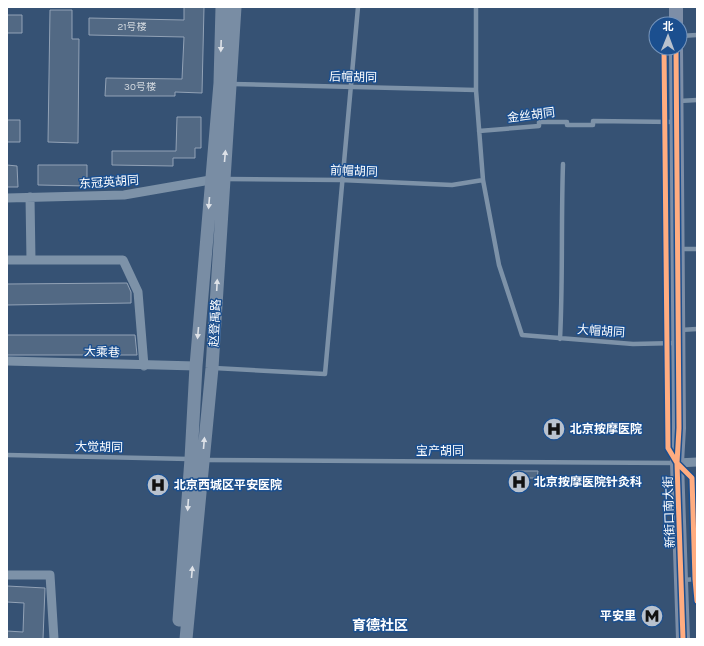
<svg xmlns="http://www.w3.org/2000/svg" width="704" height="646" font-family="Karla,'Noto Sans SC',sans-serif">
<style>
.building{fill:#526984;stroke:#92a2b6}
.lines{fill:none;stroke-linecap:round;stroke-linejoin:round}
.lane{stroke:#7d92a8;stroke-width:4.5}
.street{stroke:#7d92a8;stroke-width:9}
.secondary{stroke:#798da4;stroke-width:13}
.primary{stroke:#7d8ea7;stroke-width:14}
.cycleway-casing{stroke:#1b4f8f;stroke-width:8}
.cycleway{stroke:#ffac80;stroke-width:5}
.oneway{fill:#dee2e8}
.labels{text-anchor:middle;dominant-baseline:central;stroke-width:3;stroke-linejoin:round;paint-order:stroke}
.number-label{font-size:10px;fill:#d4dae0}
.street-label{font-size:12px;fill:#fff;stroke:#1b4f8f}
.poi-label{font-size:12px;font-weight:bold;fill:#fff;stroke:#1b4f8f;text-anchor:start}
.quarter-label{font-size:14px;font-weight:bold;fill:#fff;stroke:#1b4f8f}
</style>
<rect width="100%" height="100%" fill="#365274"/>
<path class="building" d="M 184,7 L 204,7 L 202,93 L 175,92 L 175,96 L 105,96 L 106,78 L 182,79 L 184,37 L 89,35 L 89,18 L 184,20 Z
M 50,10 L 72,10 L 72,39 L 79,39 L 78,143 L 48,142 Z
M 7,15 L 22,15 L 22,33 L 7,33 Z
M 177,117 L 201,117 L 201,148 L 195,148 L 195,158 L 173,158 L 173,166 L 112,165 L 112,151 L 176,151 Z
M 7,120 L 20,120 L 20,142 L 7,142 Z
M 7,165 L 17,166 L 18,187 L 7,187 Z
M 38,165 L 87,165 L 87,186 L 38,185 Z
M 127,283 L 131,292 L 131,303 L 7,305 L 7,284 Z
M 7,335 L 135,335 L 137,355 L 7,355 Z
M 513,471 L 538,471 L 537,478 L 525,478 L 525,488 L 513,487 Z
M 7,586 L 45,588 L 43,639 L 7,639 L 7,631 L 23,632 L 24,603 L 7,602 Z"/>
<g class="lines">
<path class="lane" d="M 476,7 L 476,90 L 483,180 L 499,265 L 522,335 L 633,344 L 677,343
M 680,36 L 697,35
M 232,84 L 476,90
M 679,101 L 697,100
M 479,131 L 539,126 L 539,122 L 567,122 L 567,125 L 593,125 L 593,121 L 675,122
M 225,179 L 341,180 L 452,185 L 483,180
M 678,249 L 697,249
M 680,330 L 697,329
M 560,339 C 563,280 561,222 563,164
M 214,368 L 325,374 L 358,7
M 7,455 L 189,459
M 205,460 L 676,463
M 683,580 L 697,579"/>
<path class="street" d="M 30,197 L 31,260 L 123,260 L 138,292 L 144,366
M 7,198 L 124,195 L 216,179
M 7,260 L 31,260
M 7,361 L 196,366
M 677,463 L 697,462
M 7,575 L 50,575 L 54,639"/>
<path class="secondary" d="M 179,620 L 191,459 L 196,366 L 220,83 L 222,7
M 186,639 L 212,368 L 235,7"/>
<path class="primary" d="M 676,24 L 676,7
M 676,48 L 679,428 L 677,463 L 683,639"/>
<g class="cycleway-casing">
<path id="cycleway" d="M 664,48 L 668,448 L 677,463 L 692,478 L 695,579 L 697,601
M 676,48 L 679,428 L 677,463 L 683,639"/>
</g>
<use href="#cycleway" class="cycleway"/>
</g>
<defs><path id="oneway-solid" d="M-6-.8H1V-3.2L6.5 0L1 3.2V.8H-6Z"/></defs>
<g class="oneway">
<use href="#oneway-solid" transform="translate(221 46) rotate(92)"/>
<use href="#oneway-solid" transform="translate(225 156) rotate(-85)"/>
<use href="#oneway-solid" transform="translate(209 203) rotate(95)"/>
<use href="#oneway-solid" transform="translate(217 285) rotate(-87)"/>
<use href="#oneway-solid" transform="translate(198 333) rotate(95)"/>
<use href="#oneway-solid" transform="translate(204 443) rotate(-85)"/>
<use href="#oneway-solid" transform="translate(188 505) rotate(94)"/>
<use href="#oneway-solid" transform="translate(192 572) rotate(-85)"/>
</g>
<defs>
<g id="hospital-disc" transform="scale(1.15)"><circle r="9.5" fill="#b9c2ce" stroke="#1b4f8f"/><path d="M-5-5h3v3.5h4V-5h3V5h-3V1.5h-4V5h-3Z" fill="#111"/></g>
<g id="metro-disc" transform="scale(1.15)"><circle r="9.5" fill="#b9c2ce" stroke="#1b4f8f"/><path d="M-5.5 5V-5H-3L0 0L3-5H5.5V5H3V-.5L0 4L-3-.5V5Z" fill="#111"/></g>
</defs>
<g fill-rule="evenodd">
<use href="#hospital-disc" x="554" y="429"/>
<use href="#hospital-disc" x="519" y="482"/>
<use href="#hospital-disc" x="158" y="485"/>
<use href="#metro-disc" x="652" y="616"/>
</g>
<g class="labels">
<g class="number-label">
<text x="132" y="27">21号楼</text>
<text x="140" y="87">30号楼</text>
</g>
<g class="street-label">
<text transform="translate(353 77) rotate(1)">后帽胡同</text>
<text transform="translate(531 115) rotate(-7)">金丝胡同</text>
<text transform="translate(354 171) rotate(2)">前帽胡同</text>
<text transform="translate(109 182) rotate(-4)">东冠英胡同</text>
<text transform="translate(215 323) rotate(-87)">赵登禹路</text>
<text transform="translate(601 331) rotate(4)">大帽胡同</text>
<text transform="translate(102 352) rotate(2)">大乘巷</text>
<text transform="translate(99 447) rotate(1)">大觉胡同</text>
<text x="440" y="451">宝产胡同</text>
<text transform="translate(669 512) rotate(-92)">新街口南大街</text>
</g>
<g class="poi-label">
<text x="570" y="429">北京按摩医院</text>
<text x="534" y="482">北京按摩医院针灸科</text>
<text x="174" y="485">北京西城区平安医院</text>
<text x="636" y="616" text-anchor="end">平安里</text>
</g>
<g class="quarter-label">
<text x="380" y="625">育德社区</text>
</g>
</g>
<rect width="704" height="646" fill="none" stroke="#ffffff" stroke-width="16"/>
<g transform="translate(668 36) rotate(1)"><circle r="19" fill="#1b4f8f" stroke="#7695bc"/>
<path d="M0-3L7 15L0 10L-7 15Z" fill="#b9c2ce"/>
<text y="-6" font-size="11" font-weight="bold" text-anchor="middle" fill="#ffffff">北</text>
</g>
</svg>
